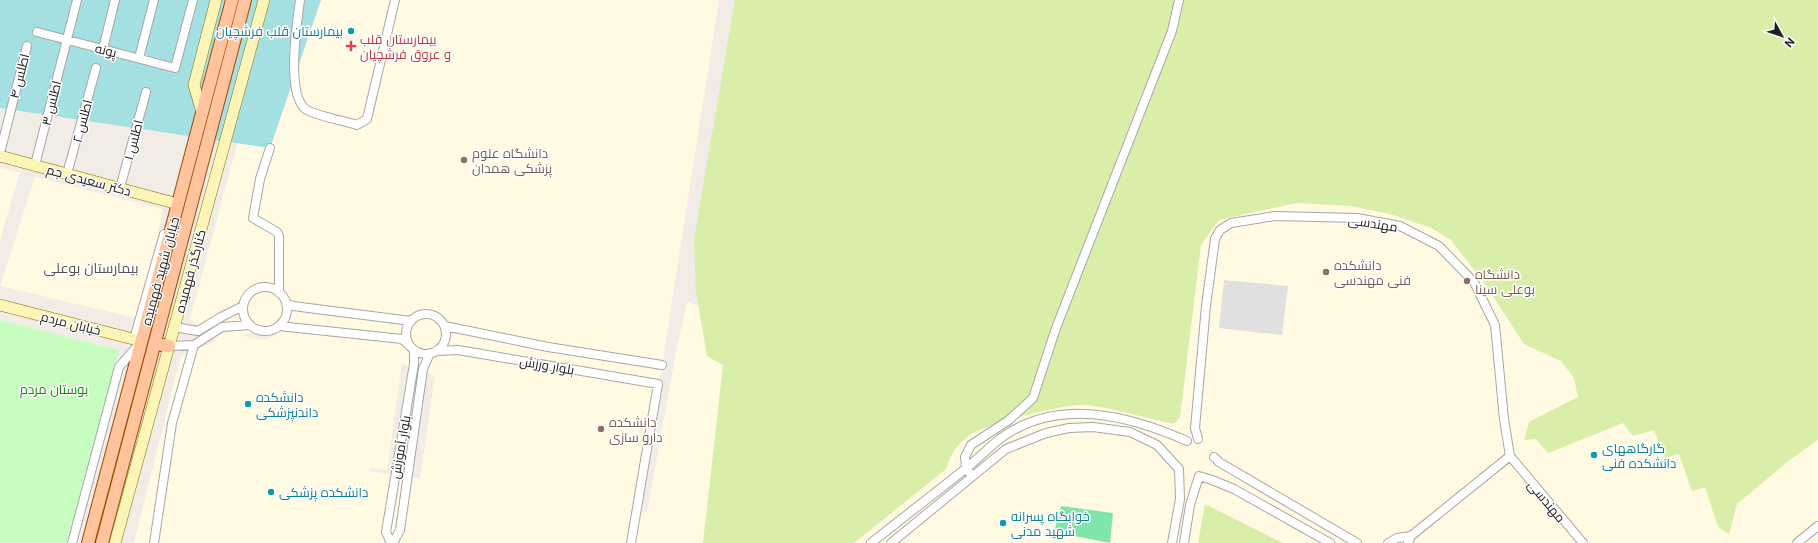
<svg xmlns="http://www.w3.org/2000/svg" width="1818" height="543" font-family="Inter,Cairo,sans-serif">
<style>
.education{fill:#fffae1;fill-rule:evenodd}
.grass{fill:#d8eea9}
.park{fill:#c8fdc2}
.pitch{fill:#80e5ab}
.parking{fill:#e0e0e0}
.water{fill:#a4dfe1}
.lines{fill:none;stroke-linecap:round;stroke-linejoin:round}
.street-casing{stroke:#a7a7a7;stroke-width:10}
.secondary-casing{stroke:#7e7500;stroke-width:12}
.primary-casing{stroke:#9c4c00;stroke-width:14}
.street{stroke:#fff;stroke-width:8}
.secondary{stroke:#fdf4b8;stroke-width:11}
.primary{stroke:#ffc39d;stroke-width:12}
.culture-dot{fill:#0f9aa8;stroke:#fff;stroke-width:1.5}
.health-dot{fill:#e0444e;stroke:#fff;stroke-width:1.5}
.education-dot{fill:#8d6e63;stroke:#fff;stroke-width:1.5}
.labels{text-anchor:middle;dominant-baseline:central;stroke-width:3;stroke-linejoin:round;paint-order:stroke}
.culture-label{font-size:13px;fill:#0d838f;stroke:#fff;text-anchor:start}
.health-label{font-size:13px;fill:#be3a42;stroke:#fff;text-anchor:start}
.street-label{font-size:13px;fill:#202020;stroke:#fff}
.education-label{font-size:13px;fill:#785e54;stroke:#fff;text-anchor:start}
.park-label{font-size:13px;fill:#128805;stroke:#fff}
.neighbourhood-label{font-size:14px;fill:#535353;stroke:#fff}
</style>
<rect width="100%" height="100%" fill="#f1ece6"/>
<path class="education" d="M 276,0 L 719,0 L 662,365 L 636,510 L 647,512 L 676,352 L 687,302 L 741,320 L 1139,261 L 1421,82 L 1818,0 L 1818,543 L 134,543 L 181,356 L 216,341 L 190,319 ZM 295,323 L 328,336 L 286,330 L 265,340 L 250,338 L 242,335 ZM 402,364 L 435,376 L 420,479 L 369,471 L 370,468 L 387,470 Z
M 0,168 L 20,172 L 0,240 Z
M 35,177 L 163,209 L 140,319 L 0,286 Z"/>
<path class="grass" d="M 735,0 L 1818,0 L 1818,440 L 1791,459 L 1737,504 L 1729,534 L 1718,527 L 1705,487 L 1692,491 L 1679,454 L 1665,458 L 1654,430 L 1633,436 L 1623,423 L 1548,453 L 1536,439 L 1524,440 L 1529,422 L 1578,397 L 1574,378 L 1561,361 L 1524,344 L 1485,284 L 1451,240 L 1431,228 L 1390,214 L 1351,206 L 1296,203 L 1219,220 L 1201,245 L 1180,417 L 1174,424 C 1145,418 1117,409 1087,405 C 1068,403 985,424 970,435 C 955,446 952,452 946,469 L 854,543 L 703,543 L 723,365 L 707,356 L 696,292 L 694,239 Z
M 1205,504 L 1283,543 L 1198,543 Z"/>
<path class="park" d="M 0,320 L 119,350 L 67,543 L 0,543 Z"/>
<path class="pitch" d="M 1061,506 L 1113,513 L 1110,543 L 1054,532 Z"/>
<path class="parking" d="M 1224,280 L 1288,286 L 1282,335 L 1219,328 Z"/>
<path class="water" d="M 0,0 L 321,0 L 270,148 L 0,108 Z"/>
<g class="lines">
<g class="street-casing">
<path id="street" d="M 300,0 C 297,22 285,97 307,110 C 317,116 345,121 357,125 L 367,119 L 395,0
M 37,32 L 175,68 L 193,0
M 103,49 L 115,0
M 139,58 L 154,0
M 270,148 L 260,179 L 253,218 L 277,232 L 279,236 L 279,293
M 0,153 L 27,46
M 35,165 L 77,0
M 67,174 L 96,68
M 120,188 L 146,92
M243 309a22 22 0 1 1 44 0a22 22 0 1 1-44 0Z
M 286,303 L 293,306 L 411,321
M406 334a20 20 0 1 1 40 0a20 20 0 1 1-40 0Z
M 279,326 L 402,339 L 411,347
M 445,326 L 548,347 L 662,365
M 174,327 L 198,331 L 221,317 L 243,306
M 134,339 L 164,234
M 169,346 L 194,345 L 222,327 L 250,325
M 436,351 L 458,350 L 658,384 L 631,543
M 1198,439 L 1195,428 L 1206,306 L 1215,239 L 1220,230 L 1231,223 L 1275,216 L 1357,218 L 1400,226 L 1439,246 L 1474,282 L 1495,325 L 1504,419 L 1510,456 L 1583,543
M 1214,457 L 1219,462 L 1357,543
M 972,476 L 966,468 L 965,457 L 971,445 L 1009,420 L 1033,398 L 1056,328 L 1172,31 L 1179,0
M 1411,536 L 1510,456
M 72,543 L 119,367 L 140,343
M 154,543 L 172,423 L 194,345
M 391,543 L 386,532 L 414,364 L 414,350
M 393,543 L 400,530 L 423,369 L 430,353
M 871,543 C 902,519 933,494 964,470 C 977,460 988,448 1001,438 C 1058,397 1128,415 1187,441
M 891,543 L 1006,449 L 1046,433 L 1069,428 L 1093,427 L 1130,432 L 1157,445 L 1179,469 L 1180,499 L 1172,543
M 1184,543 L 1190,505 L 1199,476 L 1212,480 L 1234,489 L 1330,543
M 1388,543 L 1397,538 L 1411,536 L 1408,543
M 1797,543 L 1818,526"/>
</g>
<g class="secondary-casing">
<path id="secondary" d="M 202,112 L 194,85 L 216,0
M 0,156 L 178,204
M 0,305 L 141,341
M 115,543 L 264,0"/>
</g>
<g class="primary-casing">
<path id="primary" d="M 155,344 L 169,346
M 88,543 L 232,0
M 102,543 L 245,0"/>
</g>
<use href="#street" class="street"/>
<use href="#secondary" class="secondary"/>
<use href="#primary" class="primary"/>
</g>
<g class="culture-dot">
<circle cx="351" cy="31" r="4"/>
<circle cx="248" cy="404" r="4"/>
<circle cx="1594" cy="455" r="4"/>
<circle cx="271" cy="492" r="4"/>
<circle cx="1003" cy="523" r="4"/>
</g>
<path class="health-dot" d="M349 40h4v4h4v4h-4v4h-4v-4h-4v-4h4z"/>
<g class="education-dot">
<circle cx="464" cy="160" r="4"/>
<circle cx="1326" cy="272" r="4"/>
<circle cx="1467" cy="281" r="4"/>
<circle cx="601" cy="429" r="4"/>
</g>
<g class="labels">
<g class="culture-label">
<text x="343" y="31" text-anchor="end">بیمارستان قلب فرشچیان</text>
<text x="256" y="397">دانشکده<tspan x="256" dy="15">داندنپزشکی</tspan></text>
<text x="1602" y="448">گارگاههای<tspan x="1602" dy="15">دانشکده فنی</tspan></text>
<text x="279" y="492">دانشکده پزشکی</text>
<text x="1011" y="516">خوابگاه پسرانه<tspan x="1011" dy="15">شهید مدنی</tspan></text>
</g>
<g class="health-label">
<text x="360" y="39">بیمارستان قلب<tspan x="360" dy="15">و عروق فرشچیان</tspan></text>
</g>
<g class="street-label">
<text transform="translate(106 50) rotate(14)">پونه</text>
<text transform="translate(19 76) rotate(-76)">اطلس ۴</text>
<text transform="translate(51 103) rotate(-76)">اطلس ۳</text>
<text transform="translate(82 121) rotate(-75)">اطلس ۲</text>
<text transform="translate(133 140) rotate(-75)">اطلس ۱</text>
<text transform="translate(89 180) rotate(15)">دکتر سعیدی جم</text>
<text transform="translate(1373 223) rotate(9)">مهندسی</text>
<text transform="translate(160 271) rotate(-75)">خیابان شهید فهمیده</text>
<text transform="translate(190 271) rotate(-75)">کنارگذر فهمیده</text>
<text transform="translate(71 323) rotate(14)">خیابان مردم</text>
<text transform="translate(547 365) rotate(10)">بلوار ورزش</text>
<text transform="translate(400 447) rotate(-80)">بلوار آموزش</text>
<text transform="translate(1547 501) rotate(50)">مهندسی</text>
</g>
<g class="education-label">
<text x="472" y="153">دانشگاه علوم<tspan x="472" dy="15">پزشکی همدان</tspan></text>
<text x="1334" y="265">دانشکده<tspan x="1334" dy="15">فنی مهندسی</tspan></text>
<text x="1475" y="274">دانشگاه<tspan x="1475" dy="15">بوعلی سینا</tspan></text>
<text x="609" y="422">دانشکده<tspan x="609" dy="15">دارو سازی</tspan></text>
</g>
<g class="park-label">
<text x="54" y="389">بوستان مردم</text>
</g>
<g class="neighbourhood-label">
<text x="91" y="267">بیمارستان بوعلی</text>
</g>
</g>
<g transform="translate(1782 36) rotate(130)" stroke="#ffffff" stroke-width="3" paint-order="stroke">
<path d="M0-3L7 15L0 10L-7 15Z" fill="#202020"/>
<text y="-6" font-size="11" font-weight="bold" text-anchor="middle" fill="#202020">N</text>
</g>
</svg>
